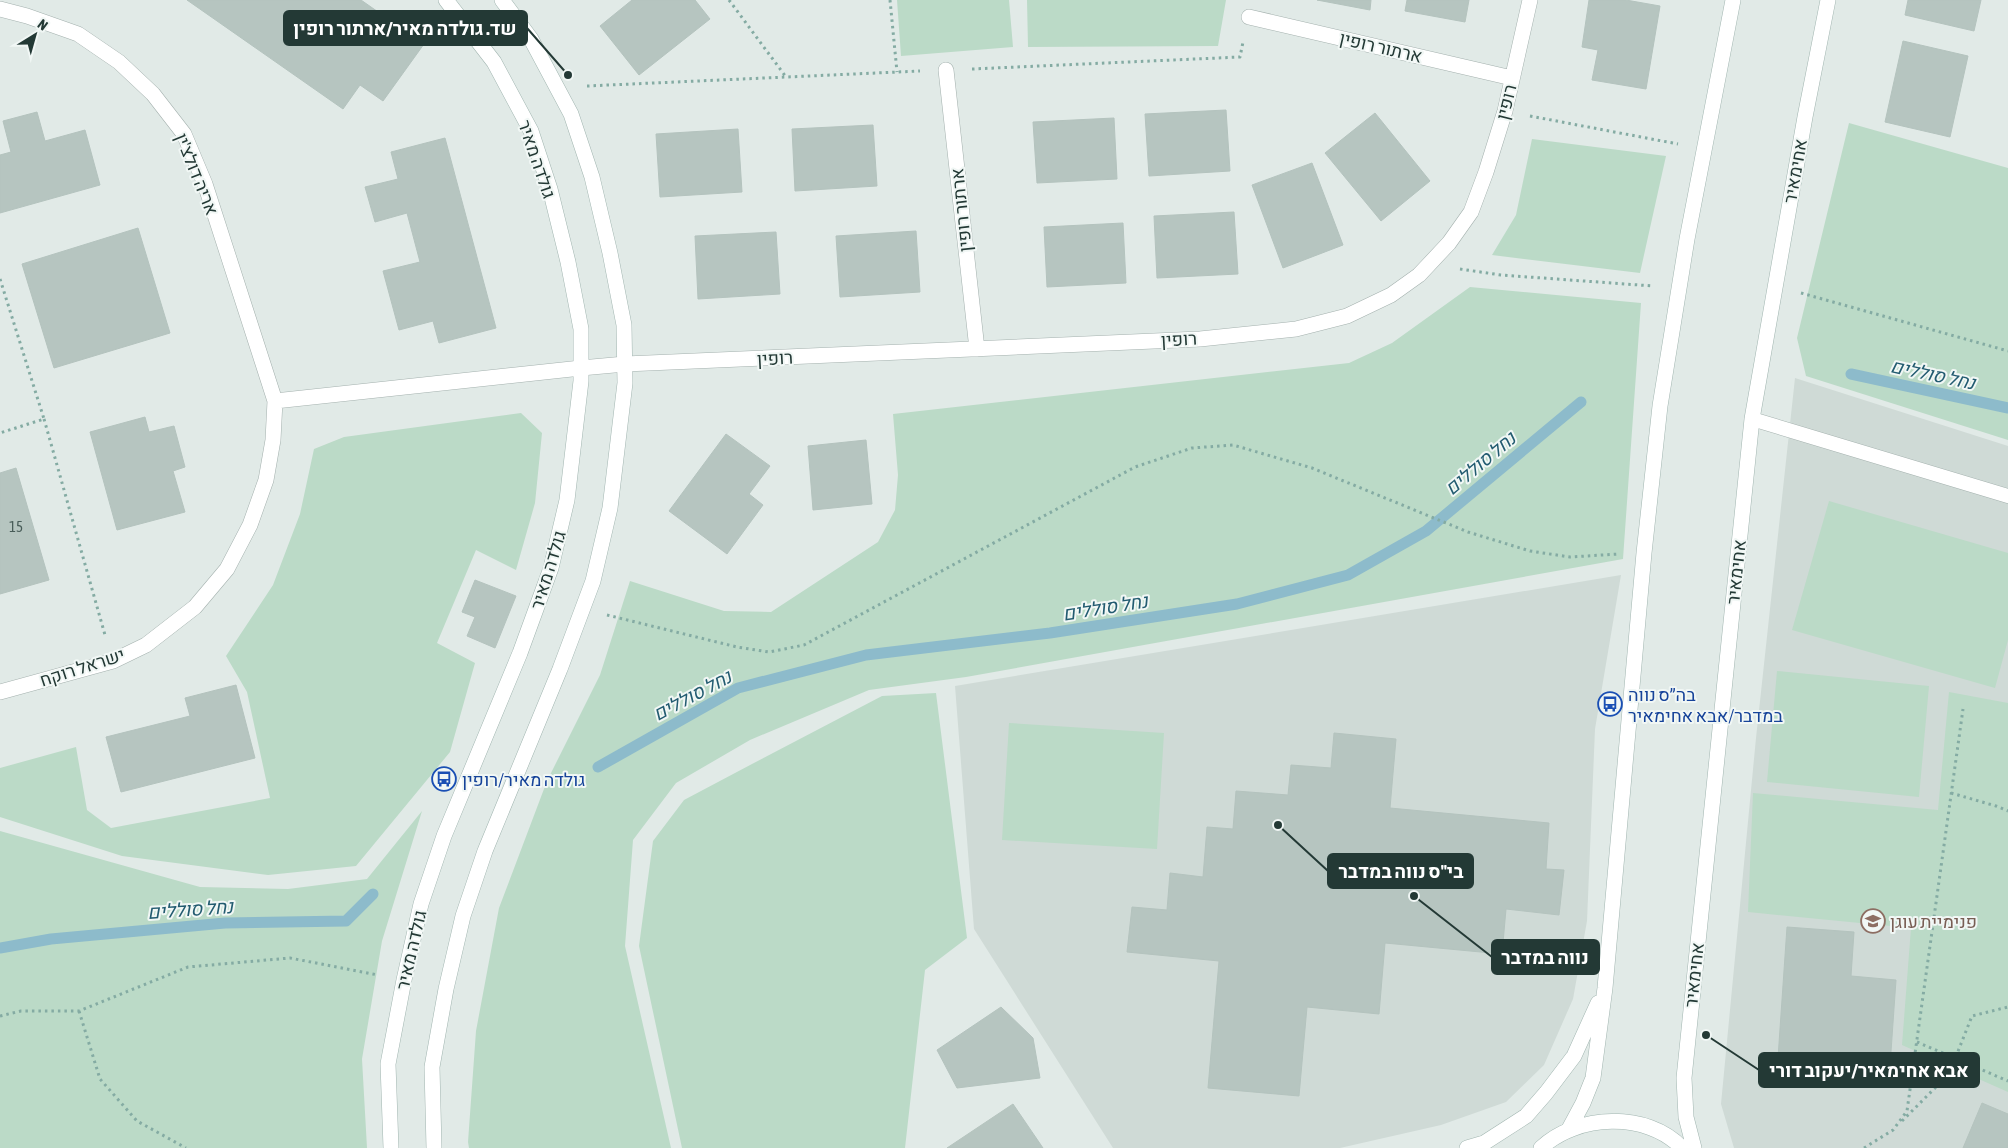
<svg xmlns="http://www.w3.org/2000/svg" width="2008" height="1148" font-family="'Asap Condensed',Heebo,sans-serif">
<style>
.built{fill:#cfdad6}
.green{fill:#bbdac7}
.lines{fill:none;stroke-linecap:round;stroke-linejoin:round}
.stream{stroke:#8dbbcb;stroke-width:11}
.building{fill:#b6c5c0;stroke:#b4c3be}
.lane-casing{stroke:#a4b1ae;stroke-width:15}
.street-casing{stroke:#a4b1ae;stroke-width:16}
.secondary-casing{stroke:#a1b5b0;stroke-width:16}
.path{stroke:#84aba3;stroke-width:3;stroke-dasharray:2.5 4;stroke-linecap:butt}
.lane{stroke:#fff;stroke-width:14}
.street{stroke:#fff;stroke-width:15}
.secondary{stroke:#fff;stroke-width:15}
.labels{text-anchor:middle;dominant-baseline:central;stroke-width:4;stroke-linejoin:round;paint-order:stroke}
.number-label{font-size:15px;fill:#485c58}
.street-label{font-size:18px;fill:#233935;stroke:#f1f7f5}
.transit-label{font-size:18px;fill:#164399;stroke:#f1f7f5;text-anchor:start}
.education-label{font-size:18px;fill:#785e54;stroke:#f1f7f5;text-anchor:start}
.water-label{font-size:19px;font-style:italic;fill:#225b70;stroke:#f1f7f5}
.leader{fill:none;stroke:#233935;stroke-width:2}
.callout-dot{fill:#233935;stroke:#f1f7f5;stroke-width:2}
.callout{fill:#233935;stroke:#233935;stroke-width:2}
.callout-label{font-size:19px;text-anchor:middle;font-weight:bold;fill:#fff}
</style>
<rect width="100%" height="100%" fill="#e1eae7"/>
<path class="built" d="M 1795,378 L 2008,446 L 2008,1148 L 1734,1148 L 1721,1104 L 1756,738 Z
M 1621,575 L 1595,729 L 1587,921 L 1573,999 L 1544,1065 L 1506,1102 L 1441,1125 L 1340,1148 L 1113,1148 L 974,929 L 955,686 Z"/>
<path class="green" d="M 897,0 L 1009,0 L 1013,47 L 901,56 Z
M 1027,0 L 1226,0 L 1218,46 L 1028,47 Z
M 1849,123 L 2008,168 L 2008,440 L 1806,376 L 1797,338 Z
M 1532,139 L 1666,156 L 1640,273 L 1492,255 L 1516,215 Z
M 1470,287 L 1641,303 L 1623,559 L 966,677 L 869,690 L 750,740 L 676,783 L 633,840 L 625,946 L 671,1148 L 469,1148 L 468,1142 L 476,1031 L 499,908 L 547,781 L 600,675 L 630,581 L 724,611 L 771,612 L 878,542 L 895,510 L 898,475 L 893,414 L 1349,363 L 1392,343 Z
M 521,413 L 542,433 L 535,503 L 516,570 L 476,550 L 437,643 L 475,663 L 450,752 L 356,866 L 268,875 L 122,856 L 0,817 L 0,768 L 76,747 L 87,810 L 111,828 L 270,798 L 247,692 L 226,656 L 273,585 L 300,514 L 314,449 L 344,437 Z
M 1829,501 L 2008,553 L 2008,640 L 1995,688 L 1792,630 Z
M 1777,671 L 1929,686 L 1919,797 L 1767,782 Z
M 1949,692 L 2008,703 L 2008,1092 L 1902,1045 L 1911,928 L 1748,912 L 1753,793 L 1938,810 Z
M 936,693 L 967,938 L 925,970 L 905,1148 L 682,1148 L 639,946 L 653,841 L 684,800 L 752,764 L 882,696 Z
M 1009,723 L 1164,733 L 1157,849 L 1002,840 Z
M 422,811 L 382,941 L 362,1059 L 367,1148 L 0,1148 L 0,831 L 200,887 L 288,889 L 367,879 Z"/>
<g class="lines">
<path class="stream" d="M 1851,374 L 2008,408
M 598,767 L 738,688 L 866,655 L 1050,633 L 1237,604 L 1348,575 L 1426,531 L 1581,402
M 0,948 L 51,939 L 225,923 L 346,921 L 373,894"/>
</g>
<path class="building" d="M 187,0 L 361,0 L 424,44 L 383,101 L 360,85 L 343,109 Z
M 632,0 L 695,0 L 710,19 L 639,75 L 600,26 Z
M 1317,0 L 1371,0 L 1370,10 Z
M 1407,0 L 1469,0 L 1465,22 L 1405,11 Z
M 1589,0 L 1626,0 L 1660,6 L 1646,89 L 1592,80 L 1598,50 L 1582,47 Z
M 1908,0 L 1981,0 L 1974,31 L 1905,15 Z
M 1903,41 L 1968,56 L 1950,137 L 1885,122 Z
M 1226,110 L 1230,171 L 1149,176 L 1145,114 Z
M 37,112 L 45,141 L 85,130 L 100,185 L 0,213 L 0,155 L 11,152 L 3,121 Z
M 1375,113 L 1430,181 L 1381,221 L 1325,153 Z
M 1114,118 L 1117,179 L 1037,183 L 1033,122 Z
M 873,125 L 877,186 L 795,191 L 792,129 Z
M 738,129 L 742,192 L 660,197 L 656,134 Z
M 445,138 L 496,328 L 439,343 L 433,321 L 399,330 L 383,271 L 420,262 L 407,213 L 375,222 L 365,187 L 398,179 L 391,152 Z
M 1312,163 L 1343,245 L 1283,268 L 1252,185 Z
M 1234,212 L 1238,274 L 1157,278 L 1154,216 Z
M 1123,223 L 1126,283 L 1047,287 L 1044,227 Z
M 138,228 L 170,333 L 54,368 L 22,264 Z
M 916,231 L 920,292 L 840,297 L 836,236 Z
M 776,232 L 780,294 L 698,299 L 695,236 Z
M 145,417 L 149,432 L 174,426 L 185,467 L 173,471 L 185,512 L 117,530 L 90,432 Z
M 726,434 L 770,466 L 749,494 L 763,505 L 727,554 L 669,511 Z
M 866,440 L 872,504 L 813,510 L 808,446 Z
M 16,468 L 49,580 L 0,594 L 0,473 Z
M 475,580 L 516,596 L 495,648 L 467,636 L 475,617 L 462,612 Z
M 236,685 L 255,758 L 121,792 L 106,737 L 190,716 L 185,698 Z
M 1334,733 L 1396,739 L 1390,808 L 1549,823 L 1546,869 L 1564,870 L 1559,915 L 1506,909 L 1502,954 L 1385,943 L 1379,1014 L 1307,1007 L 1299,1096 L 1208,1088 L 1219,961 L 1127,952 L 1132,907 L 1167,910 L 1170,873 L 1203,877 L 1207,827 L 1233,829 L 1236,791 L 1288,795 L 1291,765 L 1331,768 Z
M 1787,927 L 1854,932 L 1851,976 L 1896,980 L 1890,1066 L 1778,1058 Z
M 1001,1007 L 1033,1038 L 1040,1078 L 957,1088 L 937,1050 Z
M 1982,1103 L 2008,1114 L 2008,1148 L 1963,1148 Z
M 1013,1104 L 1043,1148 L 947,1148 Z"/>
<g class="lines">
<g class="lane-casing">
<path id="lane" d="M 1752,419 L 2008,496"/>
</g>
<g class="street-casing">
<path id="street" d="M 0,9 L 27,16 L 78,34 L 119,62 L 153,94 L 184,134 L 205,184 L 275,401 L 273,440 L 266,480 L 250,525 L 227,569 L 195,607 L 146,645 L 113,661 L 0,692
M 1249,17 L 1512,78
M 946,70 L 977,349
M 275,401 L 581,368 L 625,364 L 1200,339 L 1296,329 L 1347,316 L 1391,295 L 1419,275 L 1449,243 L 1471,212 L 1486,172 L 1505,111 L 1530,0"/>
</g>
<g class="secondary-casing">
<path id="secondary" d="M 1569,1129 L 1583,1103 L 1593,1078 L 1605,988 L 1644,553 L 1660,406 L 1687,239 L 1733,0
M 391,1148 L 388,1064 L 404,980 L 421,904 L 444,836 L 520,653 L 551,568 L 567,500 L 581,381 L 581,329 L 568,262 L 550,189 L 531,131 L 494,62 L 446,0
M 434,1148 L 432,1067 L 446,989 L 463,916 L 485,851 L 560,669 L 593,581 L 610,508 L 625,383 L 624,325 L 610,253 L 592,177 L 571,114 L 531,39 L 502,0
M 1467,1148 L 1484,1143 L 1526,1116 L 1546,1093 L 1574,1056 L 1598,1003
M 1541,1148 C 1577,1114 1647,1111 1682,1148
M 1694,1148 L 1686,1117 L 1684,1078 L 1752,419 L 1805,117 L 1828,0"/>
</g>
<path class="path" d="M 729,0 L 786,77
M 890,0 L 897,72
M 972,69 L 1240,57 L 1243,42
M 587,86 L 920,71
M 1530,116 L 1678,144
M 1460,269 L 1501,275 L 1653,286
M 0,279 L 44,419 L 0,433
M 1801,293 L 2008,351
M 44,419 L 105,635
M 607,615 L 737,647 L 769,652 L 804,645 L 1135,467 L 1192,448 L 1233,445 L 1312,468 L 1468,532 L 1530,551 L 1570,557 L 1619,554
M 1951,793 L 1996,806 L 2008,811
M 79,1011 L 100,1079 L 137,1121 L 186,1148
M 0,1016 L 21,1011 L 79,1011 L 188,967 L 290,958 L 378,975
M 1917,1042 L 2008,1081
M 1902,1121 L 1949,1074 L 1972,1016 L 2008,1007
M 1864,1148 L 1893,1130 L 1907,1111 L 1963,709"/>
<use href="#lane" class="lane"/>
<use href="#street" class="street"/>
<use href="#secondary" class="secondary"/>
</g>
<defs>
<g id="bus-ring" transform="scale(1.25)"><circle r="9.5" fill="#f1f7f5" stroke="#1a4fb4" stroke-width="1.5"/><path d="M-5-6H5V4H4V6H2V4H-2V6H-4V4H-5ZM-3.5-4V0h7V-4ZM-3.5 1.2v1.5H-2V1.2ZM2 1.2v1.5H3.5V1.2Z" fill="#1a4fb4"/></g>
<g id="school-ring" transform="scale(1.25)"><circle r="9.5" fill="#f1f7f5" stroke="#8d6e63" stroke-width="1.5"/><path d="M0-5L7-2L0 1L-7-2ZM-4 1L0 2.5L4 1V4Q0 6-4 4Z" fill="#8d6e63"/></g>
</defs>
<g fill-rule="evenodd">
<use href="#bus-ring" x="1610" y="704"/>
<use href="#bus-ring" x="444" y="779"/>
<use href="#school-ring" x="1873" y="921"/>
</g>
<g class="labels">
<g class="number-label">
<text x="16" y="526">15</text>
</g>
<g class="street-label">
<text transform="translate(1381 47) rotate(13)">ארתור רופין</text>
<text transform="translate(1506 102) rotate(-76)">רופין</text>
<text transform="translate(537 159) rotate(71)">גולדה מאיר</text>
<text transform="translate(1795 171) rotate(-80)">אחימאיר</text>
<text transform="translate(197 174) rotate(68)">אריה דולצ'ין</text>
<text transform="translate(961 210) rotate(-96)">ארתור רופין</text>
<text transform="translate(1179 339) rotate(-3)">רופין</text>
<text transform="translate(775 358) rotate(-3)">רופין</text>
<text transform="translate(548 570) rotate(-73)">גולדה מאיר</text>
<text transform="translate(1736 572) rotate(-84)">אחימאיר</text>
<text transform="translate(82 667) rotate(-18)">ישראל רוקח</text>
<text transform="translate(411 950) rotate(-77)">גולדה מאיר</text>
<text transform="translate(1694 975) rotate(-84)">אחימאיר</text>
</g>
<g class="transit-label">
<text x="1628" y="694">בה״ס נווה<tspan x="1628" dy="21">במדבר/אבא אחימאיר</tspan></text>
<text x="462" y="779">גולדה מאיר/רופין</text>
</g>
<g class="education-label">
<text x="1890" y="921">פנימיית עוגן</text>
</g>
<g class="water-label">
<text transform="translate(1933 374) rotate(12)">נחל סוללים</text>
<text transform="translate(1480 463) rotate(-40)">נחל סוללים</text>
<text transform="translate(1105 607) rotate(-9)">נחל סוללים</text>
<text transform="translate(692 695) rotate(-28)">נחל סוללים</text>
<text transform="translate(190 909) rotate(-4)">נחל סוללים</text>
</g>
</g>
<path class="leader" d="M568 75L527 28M1278 825L1328 871M1414 896L1492 957M1706 1035L1759 1070"/>
<g class="callout-dot">
<circle cx="568" cy="75" r="5"/>
<circle cx="1278" cy="825" r="5"/>
<circle cx="1414" cy="896" r="5"/>
<circle cx="1706" cy="1035" r="5"/>
</g>
<g class="callout">
<rect x="284" y="11" width="243" height="34" rx="5"/>
<rect x="1328" y="854" width="145" height="34" rx="5"/>
<rect x="1492" y="940" width="107" height="34" rx="5"/>
<rect x="1759" y="1053" width="220" height="34" rx="5"/>
</g>
<g class="callout-label">
<text x="405" y="35">שד. גולדה מאיר/ארתור רופין</text>
<text x="1401" y="878">בי"ס נווה במדבר</text>
<text x="1545" y="964">נווה במדבר</text>
<text x="1869" y="1077">אבא אחימאיר/יעקוב דורי</text>
</g>
<g transform="translate(35 35) rotate(37)" stroke="#f1f7f5" stroke-width="4" paint-order="stroke">
<path d="M0-4L9 19L0 12L-9 19Z" fill="#233935"/>
<text y="-8" font-size="14" font-weight="bold" text-anchor="middle" fill="#233935">N</text>
</g>
</svg>
